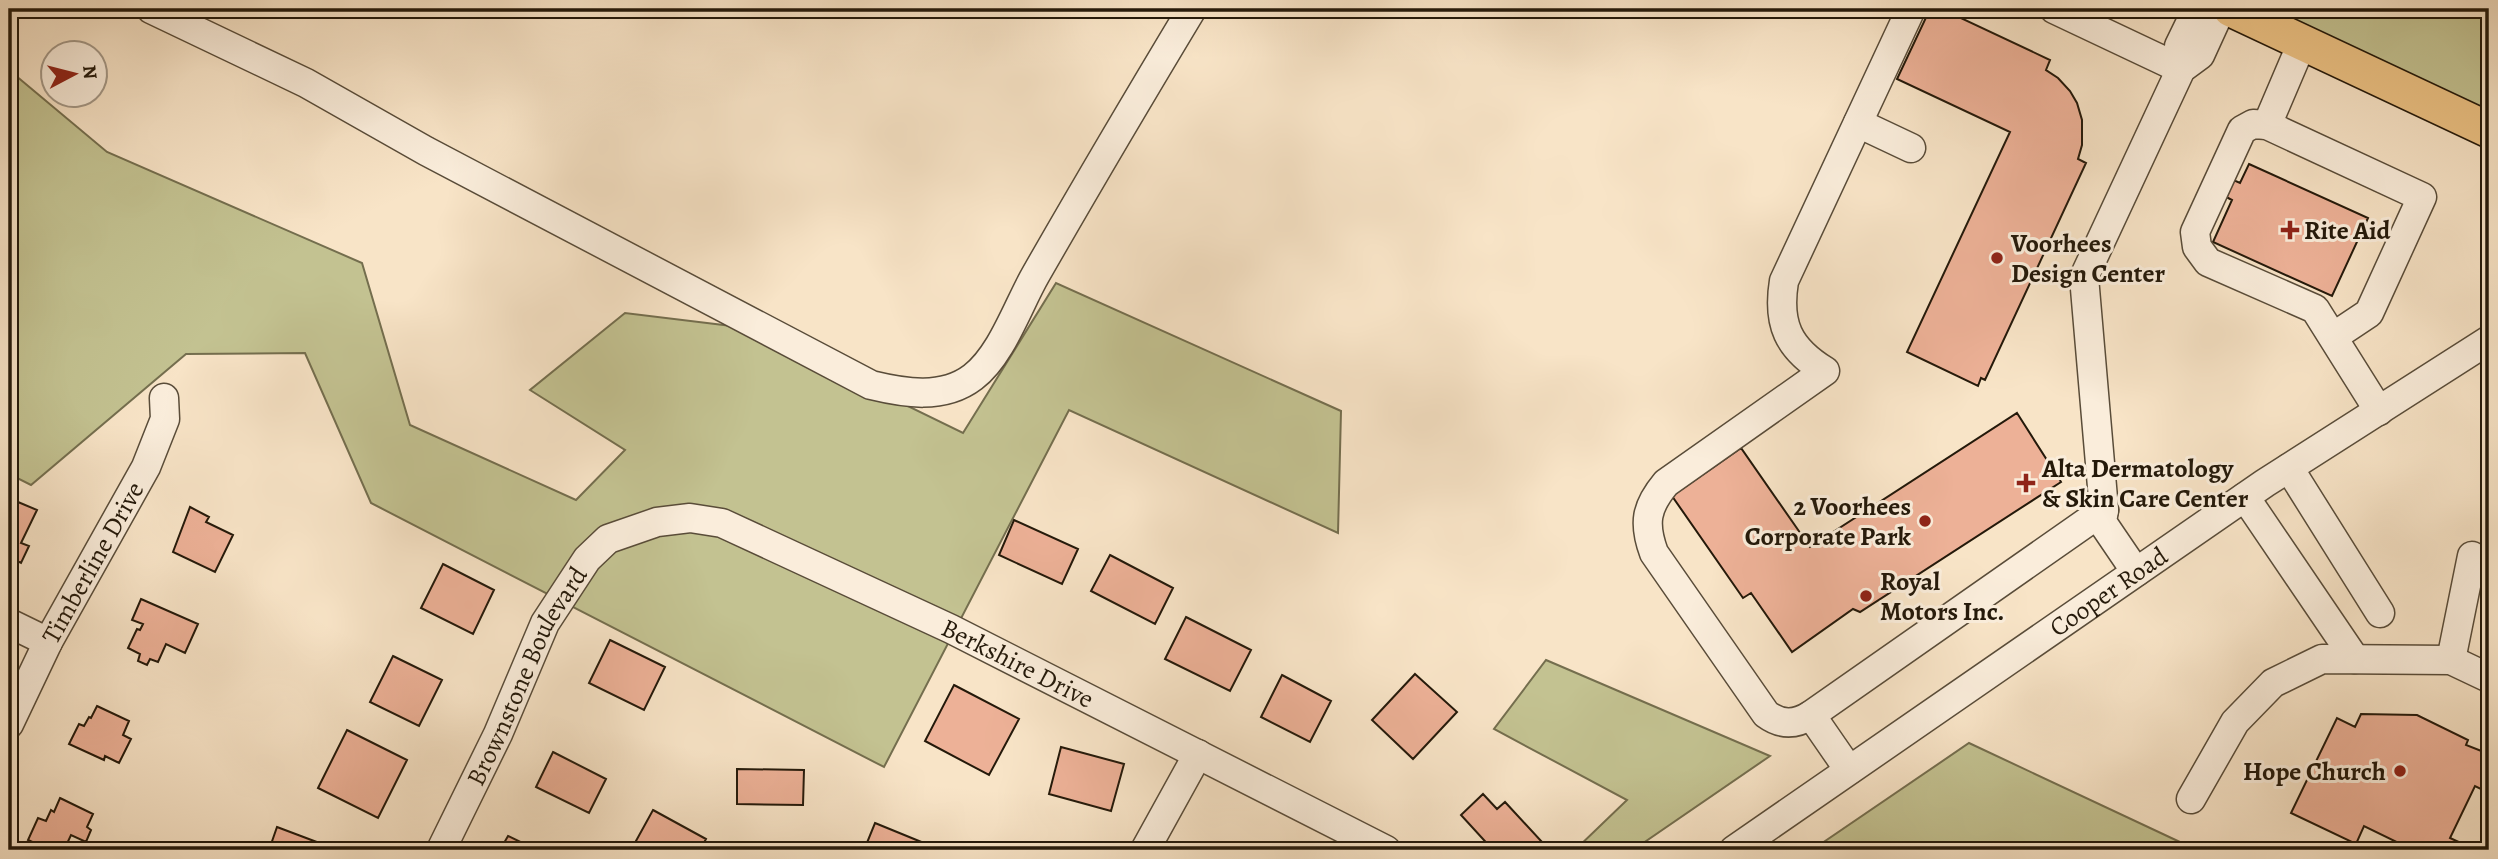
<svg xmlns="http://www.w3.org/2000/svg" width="2498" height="859" font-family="Alegreya,serif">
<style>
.green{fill:#c3c291;stroke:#746e4e;stroke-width:2}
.building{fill:#edb197;stroke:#24190a;stroke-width:2}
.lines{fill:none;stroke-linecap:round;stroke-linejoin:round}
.minor-casing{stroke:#594c39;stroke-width:31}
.major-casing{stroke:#24190a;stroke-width:38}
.minor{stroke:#faeddb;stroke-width:28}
.major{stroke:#ecc284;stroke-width:35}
.poi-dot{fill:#8f2418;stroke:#faeddb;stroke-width:2.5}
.labels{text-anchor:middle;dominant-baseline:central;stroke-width:6;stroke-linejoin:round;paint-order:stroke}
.poi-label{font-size:26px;font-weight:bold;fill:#24190a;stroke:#faeddb;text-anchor:start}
.street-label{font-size:26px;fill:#24190a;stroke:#faeddb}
</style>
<rect width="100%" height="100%" fill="#f8e4c7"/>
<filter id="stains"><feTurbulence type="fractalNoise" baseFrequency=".00286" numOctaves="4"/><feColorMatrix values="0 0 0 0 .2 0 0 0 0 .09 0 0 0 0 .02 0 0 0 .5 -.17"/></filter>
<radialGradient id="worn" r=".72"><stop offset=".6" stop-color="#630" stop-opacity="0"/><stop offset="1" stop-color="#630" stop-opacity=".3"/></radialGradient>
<path class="green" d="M 2231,9 L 2489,9 L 2489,130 Z
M 9,70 L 107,152 L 362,263 L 410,425 L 576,500 L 625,450 L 530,390 L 625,313 L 748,328 L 963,433 L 1056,283 L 1341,411 L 1338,533 L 1069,410 L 884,767 L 371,503 L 305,353 L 186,354 L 31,485 L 9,474 Z
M 1546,660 L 1770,756 L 1633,850 L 1575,850 L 1627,800 L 1494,729 Z
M 1969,743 L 2197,850 L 1812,850 Z"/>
<path class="building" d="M 1930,9 L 1942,15 L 1944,10 L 2050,60 L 2046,70 L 2058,78 L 2070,91 L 2077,103 L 2082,120 L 2082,145 L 2078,159 L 2086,163 L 1985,380 L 1981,378 L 1978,386 L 1907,352 L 2010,132 L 1897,79 Z
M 2249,164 L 2368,218 L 2332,296 L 2213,242 L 2232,200 L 2215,191 L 2222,175 L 2240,183 Z
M 2017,413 L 2061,482 L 1860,612 L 1853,609 L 1792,652 L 1751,593 L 1743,598 L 1672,496 L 1741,448 L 1810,547 Z
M 18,502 L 37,510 L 21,543 L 29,546 L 21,563 L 9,557 L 9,507 L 14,510 Z
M 190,507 L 209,517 L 206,522 L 233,535 L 215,572 L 173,552 Z
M 1014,520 L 1078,549 L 1062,584 L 999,555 Z
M 1110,555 L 1173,588 L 1155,624 L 1091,591 Z
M 443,564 L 494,590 L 473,634 L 421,608 Z
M 141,599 L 198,624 L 185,653 L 166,644 L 158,662 L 150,659 L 147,665 L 138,661 L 140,654 L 128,648 L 137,629 L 140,630 L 143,624 L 132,620 Z
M 1186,617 L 1251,650 L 1230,691 L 1165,659 Z
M 610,640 L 665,667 L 644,710 L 589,683 Z
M 393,656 L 442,680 L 419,726 L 370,702 Z
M 1415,674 L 1457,712 L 1413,759 L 1372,720 Z
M 1282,675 L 1331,701 L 1310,742 L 1261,717 Z
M 954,685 L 1019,719 L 989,775 L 925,741 Z
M 97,706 L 129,721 L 123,735 L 131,739 L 119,763 L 105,756 L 104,760 L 69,744 L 79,724 L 84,726 L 89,717 L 91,718 Z
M 2361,714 L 2417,715 L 2468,740 L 2466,745 L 2489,754 L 2489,793 L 2475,786 L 2450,838 L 2476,850 L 2413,850 L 2364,826 L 2356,844 L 2291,813 L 2337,718 L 2355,727 Z
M 347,730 L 407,760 L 378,818 L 318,788 Z
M 1061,747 L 1124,764 L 1111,811 L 1049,794 Z
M 553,752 L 606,779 L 589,813 L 536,787 Z
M 737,769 L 804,770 L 803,805 L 737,804 Z
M 1483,794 L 1497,809 L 1505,802 L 1542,842 L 1534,850 L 1493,850 L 1461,815 Z
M 60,798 L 93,814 L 87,827 L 91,830 L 86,842 L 71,835 L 64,850 L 50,850 L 28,840 L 38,818 L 46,821 L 51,810 L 54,812 Z
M 653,810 L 706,839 L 700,850 L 631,850 Z
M 875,823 L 941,850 L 864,850 Z
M 277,827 L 338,850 L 269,850 Z
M 508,836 L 537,850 L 500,850 Z"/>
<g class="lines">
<g class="minor-casing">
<g id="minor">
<path d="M 151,9 L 306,83 L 426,151 L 871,385 C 904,393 943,400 973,377 C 1002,355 1018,305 1036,274 C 1087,185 1139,97 1192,9"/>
<path d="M 1911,9 L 1784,281 C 1777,324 1788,348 1825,371 L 1666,483 C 1646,507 1643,523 1654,553 L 1766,714 C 1781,725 1795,725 1811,715 L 2104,510"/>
<path d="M 2054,9 L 2181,69"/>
<path d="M 2181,69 L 2179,46 L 2197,9"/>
<path d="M 1858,123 L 1911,148"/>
<path d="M 2267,125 L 2302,43"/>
<path d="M 2333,337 L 2369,313 L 2422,197 L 2267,125 L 2253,124 L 2242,130 L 2195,232 L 2197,247 L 2208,262 L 2315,309 L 2379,411"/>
<path d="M 2289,468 L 2380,613"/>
<path d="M 2245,497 L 2355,659"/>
<path d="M 2136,572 L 2102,522 L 2104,510 L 2084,277 L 2181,69 L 2200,55 L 2221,9"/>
<path d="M 9,623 L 48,642"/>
<path d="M 2451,660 L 2472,556"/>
<path d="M 1811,715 L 1849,770"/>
<path id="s1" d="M 9,724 L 48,642 L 146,467 L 165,419 L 164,398"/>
<path d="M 2191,799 L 2235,722 L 2273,683 L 2322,659 L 2451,660 L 2489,678"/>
<path id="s2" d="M 441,850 L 498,734 L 545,623 L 587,559 L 608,539 L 657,522 L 690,518 L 722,523 L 951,629 L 1386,850"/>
<path d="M 1145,850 L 1198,754"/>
<path id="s3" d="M 1734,850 L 2265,483 L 2489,340"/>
</g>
</g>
<g class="major-casing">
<path id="major" d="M 2231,9 L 2489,130"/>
</g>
<use href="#minor" class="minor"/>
<use href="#major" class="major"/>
</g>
<g class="poi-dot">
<path d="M2286.5 219.5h7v7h7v7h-7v7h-7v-7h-7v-7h7z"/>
<circle cx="1997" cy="258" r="7"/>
<path d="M2022.5 472.5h7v7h7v7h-7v7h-7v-7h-7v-7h7z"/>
<circle cx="1925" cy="521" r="7"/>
<circle cx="1866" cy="596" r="7"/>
<circle cx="2400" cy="771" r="7"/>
</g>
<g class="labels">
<g class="poi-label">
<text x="2304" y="230">Rite Aid</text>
<text x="2011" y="243">Voorhees<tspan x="2011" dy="30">Design Center</tspan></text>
<text x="2042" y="468">Alta Dermatology<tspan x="2042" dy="30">&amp; Skin Care Center</tspan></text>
<text x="1911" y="506" text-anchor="end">2 Voorhees<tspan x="1911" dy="30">Corporate Park</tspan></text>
<text x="1880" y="581">Royal<tspan x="1880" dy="30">Motors Inc.</tspan></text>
<text x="2386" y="771" text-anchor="end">Hope Church</text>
</g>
<g class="street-label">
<text stroke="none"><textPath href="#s1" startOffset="182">Timberline Drive</textPath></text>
<text stroke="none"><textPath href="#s3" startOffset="455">Cooper Road</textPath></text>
<text stroke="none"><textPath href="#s2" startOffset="800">Berkshire Drive</textPath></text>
<text stroke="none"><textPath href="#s2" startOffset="194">Brownstone Boulevard</textPath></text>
</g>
</g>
<rect width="2498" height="859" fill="none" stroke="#f8e4c7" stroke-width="35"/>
<rect x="10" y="10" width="2477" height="838" fill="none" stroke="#24190a" stroke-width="3.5"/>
<rect x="18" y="18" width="2463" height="824" fill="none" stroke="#24190a" stroke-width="2"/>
<g transform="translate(74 74) rotate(83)"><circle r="33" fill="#faeddb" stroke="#a49887" stroke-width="2"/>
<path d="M0-5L12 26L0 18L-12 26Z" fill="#8f2418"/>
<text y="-10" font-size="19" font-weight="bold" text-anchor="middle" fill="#24190a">N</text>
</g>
<rect width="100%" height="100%" filter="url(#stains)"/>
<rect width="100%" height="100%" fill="url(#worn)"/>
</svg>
